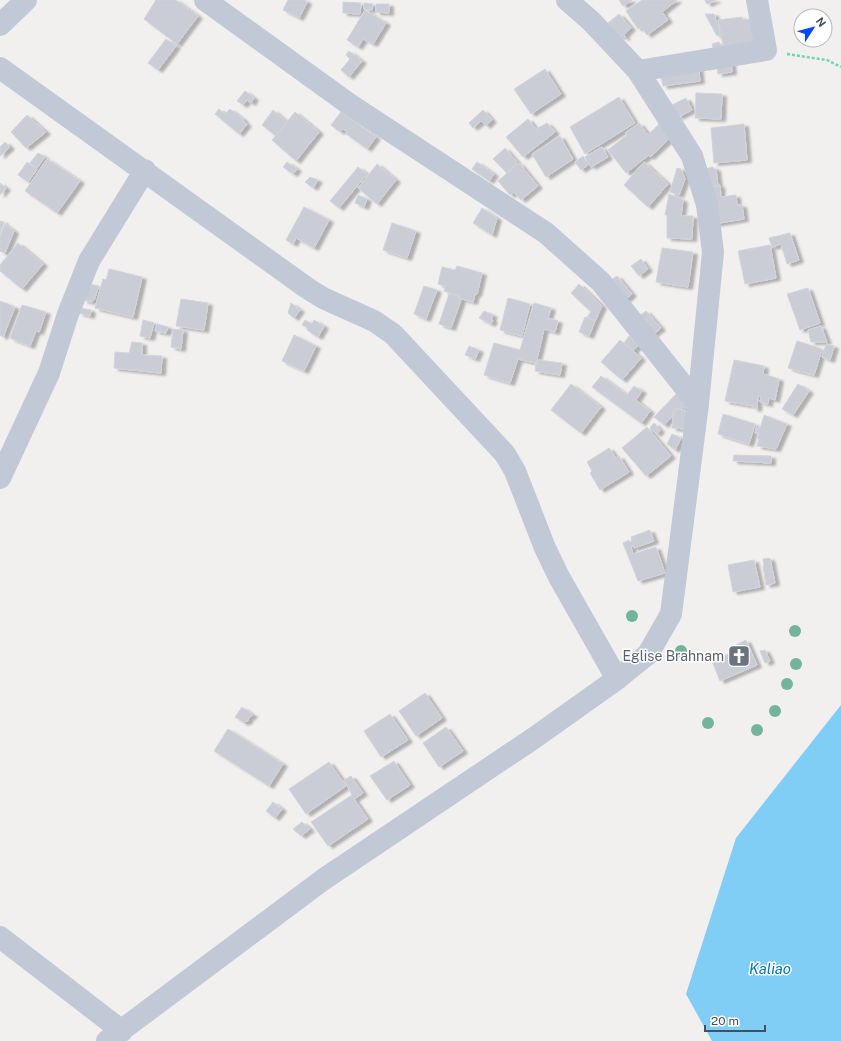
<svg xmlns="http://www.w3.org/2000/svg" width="841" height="1041" font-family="'Public Sans',sans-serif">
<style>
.water{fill:#80cdf6}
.building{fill:#cacdd5;stroke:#d2d4db;filter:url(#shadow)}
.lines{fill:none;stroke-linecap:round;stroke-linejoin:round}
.path{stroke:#6cd6b1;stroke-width:2.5;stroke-dasharray:3 2;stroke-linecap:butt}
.minor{stroke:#c1c9d6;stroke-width:22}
.tree{fill:#74b49c}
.labels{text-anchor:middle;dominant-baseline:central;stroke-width:3;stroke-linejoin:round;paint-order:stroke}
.worship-label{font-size:14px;fill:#5b616d;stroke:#fff;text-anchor:end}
.water-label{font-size:15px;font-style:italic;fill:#0076b7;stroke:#fff}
</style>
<defs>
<filter id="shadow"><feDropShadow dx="4.5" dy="2.5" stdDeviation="1" flood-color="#0004"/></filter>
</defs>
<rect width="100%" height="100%" fill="#f2efef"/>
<path class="water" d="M 841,705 L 841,1041 L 712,1041 L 686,994 L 736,838 Z"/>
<path class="building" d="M 156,0 L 176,0 L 198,16 L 177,44 L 144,19 Z
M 288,0 L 305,0 L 307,2 L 299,18 L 283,10 Z
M 619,0 L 632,0 L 623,6 Z
M 642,0 L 677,0 L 662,12 L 668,20 L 647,35 L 641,27 L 638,29 L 626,11 Z
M 705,0 L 716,0 L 707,4 Z
M 343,2 L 361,3 L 360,14 L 343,13 Z
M 364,3 L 373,4 L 372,10 L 364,9 Z
M 376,4 L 389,4 L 389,13 L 376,12 Z
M 365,10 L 386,23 L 373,44 L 363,39 L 358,47 L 347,40 Z
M 619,14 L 631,28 L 624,35 L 626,37 L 625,38 L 622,35 L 620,37 L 608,23 Z
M 705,14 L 714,14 L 720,34 L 717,36 Z
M 742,17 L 743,20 L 756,18 L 760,48 L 725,54 L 718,20 Z
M 166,39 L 176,46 L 158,70 L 148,63 Z
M 719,42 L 724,52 L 715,54 L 712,44 Z
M 349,51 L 362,61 L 349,77 L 341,70 L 350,59 L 346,55 Z
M 731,62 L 732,72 L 718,74 L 717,63 Z
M 698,65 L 700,81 L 663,86 L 660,70 Z
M 545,69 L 561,94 L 531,114 L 514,89 Z
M 245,91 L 254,98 L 251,103 L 247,100 L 243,105 L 237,101 Z
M 696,93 L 722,94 L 721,119 L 695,118 Z
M 619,97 L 635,123 L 585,154 L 570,127 Z
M 686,98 L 692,110 L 678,117 L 672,105 Z
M 219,109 L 225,114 L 230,109 L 244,120 L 243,121 L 247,124 L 239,134 L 215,114 Z
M 273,110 L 287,122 L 276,136 L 262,125 Z
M 483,110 L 492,120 L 486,126 L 481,121 L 473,128 L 469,123 Z
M 295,112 L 319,132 L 296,161 L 272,140 Z
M 341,112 L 376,137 L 367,149 L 345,133 L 347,131 L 343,129 L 340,132 L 331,125 Z
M 27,115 L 46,132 L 26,148 L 11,132 Z
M 528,119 L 536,129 L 547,123 L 555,132 L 523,157 L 506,137 Z
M 639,123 L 648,135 L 659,124 L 670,138 L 650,157 L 649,155 L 626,173 L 608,150 L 627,135 L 625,133 Z
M 744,124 L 747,160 L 714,163 L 711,128 Z
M 560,136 L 573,159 L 546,177 L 532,154 Z
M 5,142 L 10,147 L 0,156 L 0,147 Z
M 602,147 L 608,157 L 591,167 L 585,157 Z
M 505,148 L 517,162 L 507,173 L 493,159 Z
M 38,153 L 45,157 L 37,168 L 30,163 Z
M 583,156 L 588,165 L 581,170 L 575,162 Z
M 47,159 L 80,181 L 57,213 L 25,191 Z
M 27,162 L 37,169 L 28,182 L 18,175 Z
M 287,162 L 297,169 L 293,174 L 283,167 Z
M 477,162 L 494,174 L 489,181 L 472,169 Z
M 644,162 L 668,184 L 648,207 L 624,185 Z
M 519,163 L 538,186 L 521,200 L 514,192 L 510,195 L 498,181 Z
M 377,164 L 396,180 L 377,204 L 358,188 Z
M 358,167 L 367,174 L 339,208 L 330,201 Z
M 713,167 L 714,169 L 716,169 L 718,186 L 709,187 L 705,169 Z
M 677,168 L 681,169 L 685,179 L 679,195 L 670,192 Z
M 310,177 L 318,180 L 313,188 L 305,182 Z
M 0,183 L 6,188 L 0,195 Z
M 720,185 L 721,197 L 736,195 L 737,205 L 742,205 L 744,219 L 713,224 L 708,187 Z
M 669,194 L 683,200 L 681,216 L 693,216 L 692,239 L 667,238 L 667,215 L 665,215 Z
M 358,195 L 367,199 L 364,207 L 355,203 Z
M 304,207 L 329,220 L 314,248 L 296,238 L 293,244 L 286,240 Z
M 482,208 L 497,218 L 492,235 L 473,223 Z
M 0,221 L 4,222 L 0,234 Z
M 392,223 L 416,231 L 407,258 L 383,250 Z
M 5,224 L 14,231 L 5,253 L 0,251 L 0,237 Z
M 790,233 L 799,260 L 787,264 L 781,244 L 772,247 L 769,238 Z
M 18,243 L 43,264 L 22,289 L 0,271 L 0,265 Z
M 770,245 L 776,278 L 745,284 L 738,251 Z
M 662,248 L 693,252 L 688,287 L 656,282 Z
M 641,259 L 648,269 L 639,276 L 631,266 Z
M 457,266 L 482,273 L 477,294 L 475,294 L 473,302 L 459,298 L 459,296 L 444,291 L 445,286 L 438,284 L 442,267 L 455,270 Z
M 109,269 L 142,277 L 133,317 L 95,308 L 103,279 L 106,280 Z
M 617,276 L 632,294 L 623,302 L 608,282 Z
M 89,284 L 99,286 L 94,300 L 92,302 L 83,300 Z
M 579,284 L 602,306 L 595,321 L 587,317 L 591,312 L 571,293 Z
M 424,286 L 437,290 L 426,319 L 414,314 Z
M 808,288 L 820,323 L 800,330 L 787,294 Z
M 449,294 L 459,296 L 459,298 L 461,300 L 451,328 L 439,324 Z
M 508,298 L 530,304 L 522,336 L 500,330 Z
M 181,299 L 208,303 L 204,330 L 176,326 Z
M 0,301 L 15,307 L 3,337 L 0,335 Z
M 291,303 L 300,310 L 294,318 L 288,313 Z
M 534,303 L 551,308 L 548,318 L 558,321 L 555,332 L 544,329 L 536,363 L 518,359 L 510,383 L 484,375 L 494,343 L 520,350 Z
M 22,305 L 46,312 L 39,332 L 36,331 L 30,346 L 10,338 Z
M 80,308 L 91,310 L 90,316 L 79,313 Z
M 484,311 L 493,315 L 491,319 L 493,320 L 491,324 L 479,318 Z
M 646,311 L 661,328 L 651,336 L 637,318 Z
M 585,317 L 595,321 L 589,336 L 579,332 Z
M 143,320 L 154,323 L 150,338 L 140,336 Z
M 305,320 L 312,324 L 314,320 L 324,326 L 318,337 L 307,330 L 308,328 L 302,325 Z
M 157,324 L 168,327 L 166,333 L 155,331 Z
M 821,326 L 827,342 L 811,342 L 808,330 Z
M 173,329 L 183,330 L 181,349 L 171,347 Z
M 294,335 L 316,346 L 304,371 L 282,361 Z
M 629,336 L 638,346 L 633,351 L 624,343 Z
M 620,340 L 641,358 L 622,380 L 601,362 Z
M 797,341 L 822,349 L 814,375 L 788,368 Z
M 132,342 L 142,343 L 142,355 L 162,356 L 161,373 L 114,368 L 115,352 L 129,353 Z
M 826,344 L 834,346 L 830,360 L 822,357 Z
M 469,346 L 479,350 L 475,359 L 465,355 Z
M 538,360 L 562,363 L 560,375 L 535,371 L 536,364 L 537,364 Z
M 734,360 L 764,366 L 763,374 L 779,379 L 775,400 L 769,398 L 768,404 L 760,402 L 761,397 L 758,396 L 757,409 L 753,408 L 754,406 L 725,401 Z
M 601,376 L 627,395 L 634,386 L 642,391 L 636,400 L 650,411 L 641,423 L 592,387 Z
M 571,384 L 601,407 L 581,433 L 551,410 Z
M 798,384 L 809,391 L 793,415 L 782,409 Z
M 679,391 L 688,405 L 685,409 L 683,407 L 681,410 L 678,408 L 676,410 L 674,409 L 671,418 L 664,425 L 654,417 Z
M 674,409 L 689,411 L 687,429 L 672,428 Z
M 723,414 L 755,424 L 749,444 L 718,434 Z
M 764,415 L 787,424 L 776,449 L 757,446 L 759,439 L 757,438 L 759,433 L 755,433 L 757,425 L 759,426 L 759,429 L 760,429 Z
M 654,423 L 660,430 L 657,434 L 650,428 Z
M 647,427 L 671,456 L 646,476 L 622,448 Z
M 672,434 L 681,438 L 675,450 L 667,444 Z
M 609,448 L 616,458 L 619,456 L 629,472 L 600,490 L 590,473 L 592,471 L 587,462 Z
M 734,455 L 771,456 L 771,463 L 733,461 Z
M 650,530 L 654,541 L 634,548 L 634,546 L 631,547 L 633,554 L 656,547 L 665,573 L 638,581 L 623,543 L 629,540 L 629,542 L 632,541 L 631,537 Z
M 770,558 L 775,583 L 766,585 L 763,566 L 764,566 L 763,559 Z
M 754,560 L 760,587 L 733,592 L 728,565 Z
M 746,640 L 757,665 L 720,681 L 712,661 L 738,650 L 736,645 Z
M 765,650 L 770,661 L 765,663 L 760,651 Z
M 425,693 L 442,718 L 416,736 L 399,711 Z
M 242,707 L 253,715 L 251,717 L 250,716 L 247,722 L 246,721 L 244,723 L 235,717 Z
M 390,714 L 408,740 L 381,757 L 364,731 Z
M 446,727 L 463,751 L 439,767 L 423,743 Z
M 228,729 L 283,764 L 269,786 L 214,751 Z
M 394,761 L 410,785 L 387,800 L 370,776 Z
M 329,762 L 346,786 L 306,814 L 289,789 Z
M 351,776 L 363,793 L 354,799 L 368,819 L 328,846 L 311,822 L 352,795 L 344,780 Z
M 273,802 L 282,809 L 275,818 L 266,811 Z
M 302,822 L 310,829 L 301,836 L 293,829 Z"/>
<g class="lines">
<path class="path" d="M 787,54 L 827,60 L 841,67"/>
<path class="minor" d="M 205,0 L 349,104 L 546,233 L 601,282 L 698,404
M 0,25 L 26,0
M 0,68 L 307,288 L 323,298 L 374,321 L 393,334 L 505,454 L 515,471 L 545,548 L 559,577 L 617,679
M 638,71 L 766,50 L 757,0
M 0,478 L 49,373 L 68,314 L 89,261 L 145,170
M 0,937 L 122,1031
M 107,1041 L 324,879 L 534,738 L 617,679 L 648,654 L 671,614 L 698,404 L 713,252 L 707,205 L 692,156 L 638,71 L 591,21 L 567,0"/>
</g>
<g class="tree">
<circle cx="632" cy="616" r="6"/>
<circle cx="795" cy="631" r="6"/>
<circle cx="681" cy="651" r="6"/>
<circle cx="796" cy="664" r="6"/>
<circle cx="787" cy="684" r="6"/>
<circle cx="775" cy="711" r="6"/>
<circle cx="708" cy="723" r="6"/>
<circle cx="757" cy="730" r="6"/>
</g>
<defs>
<g id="church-square" transform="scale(1.15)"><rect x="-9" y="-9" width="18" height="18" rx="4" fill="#6b7280" stroke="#fff"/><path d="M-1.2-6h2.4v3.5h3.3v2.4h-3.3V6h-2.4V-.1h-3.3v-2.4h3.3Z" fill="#fff"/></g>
</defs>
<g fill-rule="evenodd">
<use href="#church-square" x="739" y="656"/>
</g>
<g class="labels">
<g class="worship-label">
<text x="724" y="656">Eglise Brahnam</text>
</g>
<g class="water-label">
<text x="770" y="968">Kaliao</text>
</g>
</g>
<g transform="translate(813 28) rotate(54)"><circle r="19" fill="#ffffff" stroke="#b5b9bf"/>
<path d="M0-3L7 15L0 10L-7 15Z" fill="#044bf6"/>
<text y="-6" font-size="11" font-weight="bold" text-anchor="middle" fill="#454f5f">N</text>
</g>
<path d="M705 1025v6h60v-6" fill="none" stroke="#454f5f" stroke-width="2"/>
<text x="711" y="1025" font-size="12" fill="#454f5f" stroke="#ffffff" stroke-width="3" paint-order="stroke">20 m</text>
</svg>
